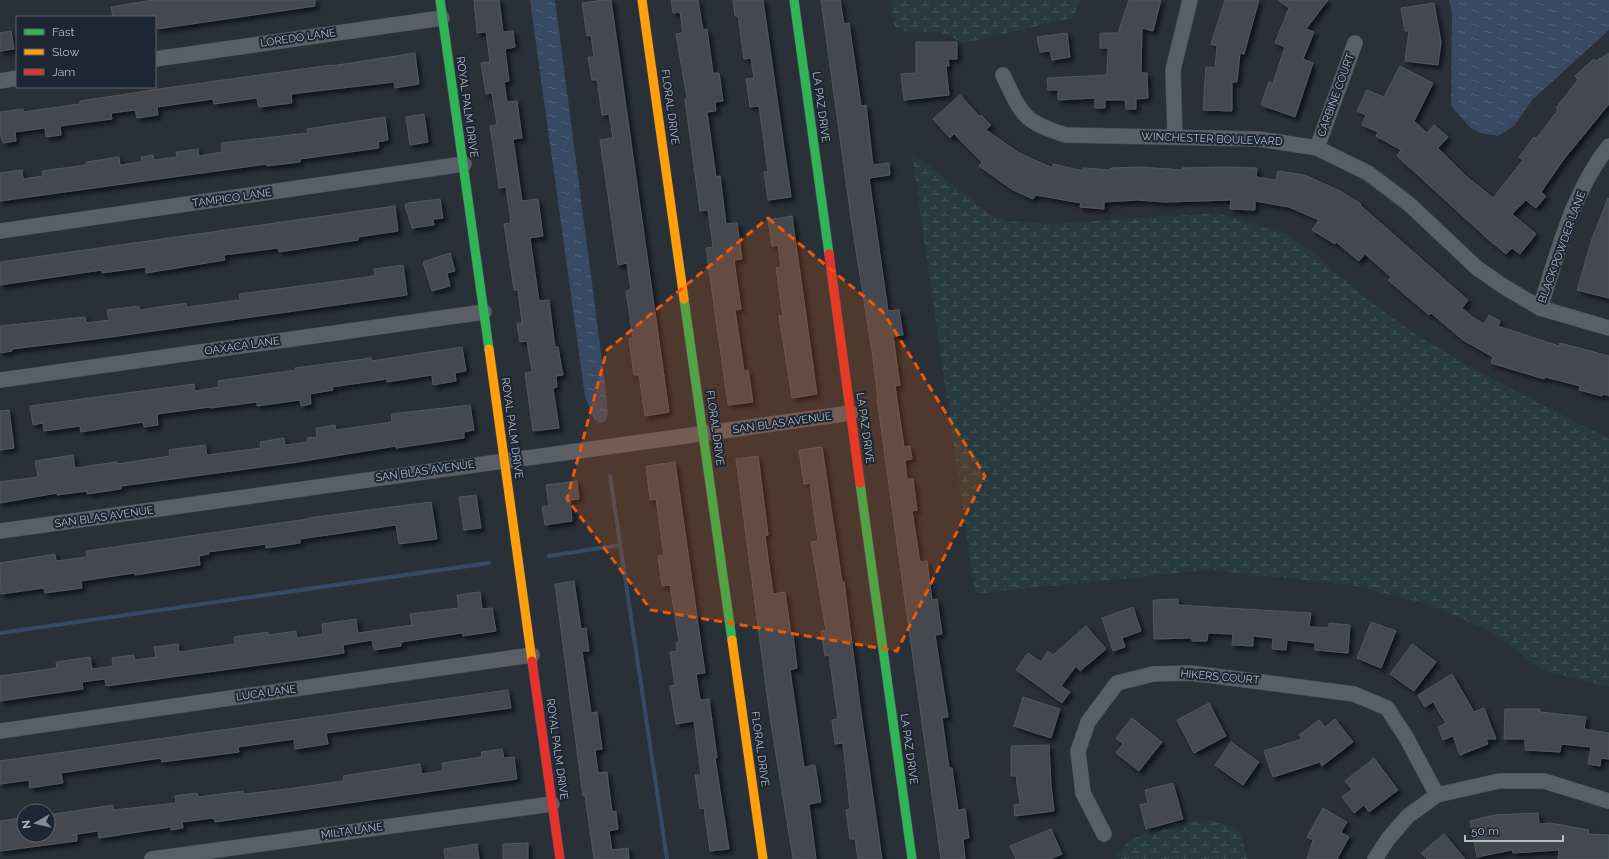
<svg xmlns="http://www.w3.org/2000/svg" width="1609" height="859" font-family="Raleway,sans-serif">
<style>
.wetland{fill:url(#wetland-marsh)}
.water{fill:url(#water-ripples)}
.lines{fill:none;stroke-linecap:round;stroke-linejoin:round}
.stream{stroke:#384963;stroke-width:4}
.building{fill:#444950;stroke:#52575f;filter:url(#shadow)}
.street-casing{stroke:#484c53;stroke-width:16}
.fast-casing{stroke:#484c53;stroke-width:10}
.slow-casing{stroke:#484c53;stroke-width:10}
.jam-casing{stroke:#484c53;stroke-width:10}
.street{stroke:#5a5e66;stroke-width:15}
.fast{stroke:#30b455;stroke-width:9}
.slow{stroke:#ff9f0a;stroke-width:9}
.jam{stroke:#e5322d;stroke-width:9}
.marked{fill:#e8590c;fill-opacity:0.2;stroke:#e8590c;stroke-width:3;stroke-dasharray:8 5;stroke-linejoin:round}
.labels{text-anchor:middle;dominant-baseline:central;stroke-width:4;stroke-linejoin:round;paint-order:stroke}
.street-label{font-size:11px;fill:#b4bcc9;stroke:#1d2633}
</style>
<defs>
<pattern id="wetland-marsh" width="20" height="14" patternUnits="userSpaceOnUse"><rect width="20" height="14" fill="#273a3e"/><path d="M1 5h8M5 5V1M11 12h8M15 12V8" fill="none" stroke="#445559"/></pattern>
<pattern id="water-ripples" width="26" height="14" patternUnits="userSpaceOnUse"><rect width="26" height="14" fill="#384963"/><path d="M2 4q2-2 4 0t4 0M15 11q2-2 4 0t4 0" fill="none" stroke="#526178"/></pattern>
<filter id="shadow"><feDropShadow dx="3.5" dy="3.5" stdDeviation="2" flood-color="#0009"/></filter>
</defs>
<rect width="100%" height="100%" fill="#2a3038"/>
<path class="wetland" d="M 891,0 L 1081,0 L 1072,18 L 964,43 L 941,32 L 906,32 L 894,26 Z
M 912,155 L 929,165 L 990,215 L 1007,221 L 1053,224 L 1217,213 L 1285,234 L 1323,260 L 1362,296 L 1418,336 L 1477,371 L 1609,439 L 1609,687 L 1541,670 L 1490,631 L 1428,604 L 1352,585 L 1207,570 L 975,594 Z
M 1210,820 L 1239,829 L 1248,859 L 1115,859 L 1127,842 L 1162,824 Z"/>
<path class="water" d="M 530,0 L 555,0 L 606,391 L 608,415 L 605,422 L 600,423 L 594,419 L 585,396 Z
M 1449,0 L 1609,0 L 1609,30 L 1532,100 L 1514,126 L 1498,136 L 1481,133 L 1471,128 L 1451,106 L 1452,12 Z"/>
<g class="lines">
<path class="stream" d="M 610,476 L 667,859
M 549,556 L 620,545
M 0,633 L 489,563"/>
</g>
<path class="building" d="M 153,0 L 315,0 L 315,6 L 157,29 L 156,17 L 113,17 L 111,7 Z
M 474,0 L 499,0 L 503,32 L 513,31 L 515,47 L 505,49 L 509,81 L 504,82 L 507,102 L 517,101 L 522,138 L 513,139 L 522,201 L 538,199 L 543,236 L 530,238 L 539,301 L 549,300 L 555,347 L 558,347 L 563,375 L 556,376 L 557,387 L 553,388 L 559,428 L 533,431 L 525,373 L 532,372 L 527,341 L 520,342 L 517,323 L 522,323 L 518,290 L 514,290 L 504,224 L 511,223 L 506,187 L 499,188 L 494,152 L 490,126 L 497,125 L 492,93 L 486,94 L 481,63 L 490,62 L 486,32 L 477,33 Z
M 603,0 L 611,0 L 669,412 L 645,416 L 639,375 L 634,375 L 629,339 L 633,338 L 626,291 L 631,290 L 627,263 L 618,265 L 600,140 L 613,138 L 609,114 L 602,115 L 597,80 L 592,80 L 588,57 L 594,57 L 591,35 L 587,36 L 582,3 Z
M 671,0 L 698,0 L 703,30 L 707,29 L 713,73 L 719,73 L 723,101 L 715,102 L 716,111 L 707,112 L 716,177 L 720,176 L 726,224 L 737,223 L 742,259 L 734,260 L 741,309 L 735,310 L 744,371 L 748,370 L 753,402 L 728,405 L 706,248 L 713,247 L 708,210 L 700,211 L 685,99 L 687,98 L 676,34 L 683,33 L 680,12 L 673,13 Z
M 733,0 L 763,0 L 791,197 L 768,200 L 764,172 L 768,172 L 759,106 L 750,107 L 746,79 L 754,78 L 751,58 L 744,59 L 738,16 L 735,16 Z
M 821,0 L 840,0 L 844,24 L 849,23 L 861,106 L 866,105 L 873,165 L 889,163 L 890,175 L 869,178 L 888,311 L 899,310 L 903,335 L 893,336 L 900,385 L 895,386 L 904,447 L 910,446 L 912,459 L 905,460 L 907,479 L 913,479 L 917,510 L 912,511 L 920,562 L 927,561 L 932,600 L 937,599 L 942,634 L 935,635 L 948,717 L 942,718 L 949,768 L 952,768 L 958,810 L 965,809 L 969,838 L 963,839 L 965,859 L 941,859 L 877,399 L 878,399 L 873,358 L 852,225 Z
M 1129,0 L 1161,0 L 1153,31 L 1142,28 L 1141,73 L 1147,73 L 1148,98 L 1136,99 L 1136,109 L 1126,109 L 1125,100 L 1105,100 L 1105,108 L 1095,108 L 1095,98 L 1058,100 L 1058,90 L 1048,90 L 1047,78 L 1107,75 L 1108,48 L 1100,48 L 1100,33 L 1118,33 Z
M 1225,0 L 1259,0 L 1244,54 L 1240,53 L 1237,82 L 1232,82 L 1232,111 L 1203,110 L 1206,67 L 1215,68 L 1217,46 L 1211,44 Z
M 1278,0 L 1328,0 L 1306,29 L 1314,32 L 1303,59 L 1313,63 L 1295,117 L 1261,105 L 1269,82 L 1273,83 L 1285,47 L 1275,43 L 1289,8 Z
M 1434,3 L 1441,42 L 1438,65 L 1405,61 L 1409,31 L 1405,31 L 1401,8 Z
M 11,31 L 14,49 L 0,51 L 0,33 Z
M 1067,33 L 1070,57 L 1052,60 L 1050,51 L 1040,52 L 1037,37 Z
M 916,42 L 957,42 L 957,59 L 948,59 L 949,66 L 946,66 L 949,95 L 904,100 L 901,74 L 916,73 Z
M 415,53 L 419,84 L 395,88 L 394,82 L 291,94 L 292,103 L 259,107 L 257,98 L 214,104 L 213,99 L 157,107 L 158,115 L 137,118 L 135,110 L 111,113 L 112,119 L 60,126 L 61,135 L 46,137 L 45,128 L 15,132 L 16,141 L 3,143 L 0,133 L 0,112 L 23,109 L 23,112 L 80,104 L 80,101 L 166,88 L 331,65 L 331,66 Z
M 1609,53 L 1609,104 L 1564,159 L 1541,192 L 1546,196 L 1536,208 L 1526,200 L 1512,214 L 1536,234 L 1520,254 L 1512,248 L 1506,254 L 1489,240 L 1397,156 L 1401,150 L 1376,136 L 1378,132 L 1362,125 L 1366,115 L 1357,111 L 1367,90 L 1384,97 L 1400,66 L 1433,83 L 1414,121 L 1427,133 L 1434,125 L 1448,137 L 1438,148 L 1466,176 L 1493,198 L 1523,160 L 1519,157 L 1534,137 L 1536,139 L 1558,110 L 1556,108 L 1578,80 L 1575,76 L 1594,59 L 1596,61 Z
M 960,95 L 980,117 L 981,115 L 991,125 L 986,130 L 1019,153 L 1053,168 L 1053,164 L 1083,171 L 1083,168 L 1111,170 L 1111,168 L 1142,167 L 1182,170 L 1182,168 L 1223,167 L 1257,168 L 1256,177 L 1276,180 L 1278,171 L 1305,175 L 1342,192 L 1361,204 L 1360,205 L 1468,300 L 1462,308 L 1474,318 L 1484,324 L 1489,315 L 1500,321 L 1498,326 L 1559,346 L 1560,343 L 1609,356 L 1609,396 L 1603,394 L 1602,396 L 1579,390 L 1580,386 L 1545,377 L 1544,379 L 1491,363 L 1493,357 L 1463,340 L 1431,313 L 1429,315 L 1388,280 L 1391,277 L 1365,254 L 1359,261 L 1336,242 L 1335,244 L 1312,230 L 1319,220 L 1289,207 L 1255,201 L 1255,210 L 1230,209 L 1231,200 L 1165,202 L 1137,200 L 1104,202 L 1104,209 L 1080,207 L 1081,203 L 1036,195 L 1033,199 L 1013,190 L 979,166 L 982,162 L 954,134 L 950,138 L 933,119 Z
M 424,114 L 428,142 L 410,145 L 406,117 Z
M 385,117 L 388,140 L 378,142 L 379,148 L 300,159 L 300,162 L 267,166 L 267,164 L 0,201 L 0,173 L 22,170 L 23,179 L 43,176 L 42,171 L 86,165 L 86,162 L 119,157 L 120,165 L 142,162 L 141,157 L 153,155 L 154,160 L 177,157 L 176,152 L 198,149 L 199,156 L 222,152 L 221,143 L 308,133 L 307,129 Z
M 1608,198 L 1609,199 L 1609,298 L 1577,290 L 1592,239 Z
M 440,199 L 443,218 L 433,219 L 434,225 L 412,228 L 405,205 L 408,203 Z
M 395,206 L 398,231 L 358,237 L 358,240 L 279,252 L 278,248 L 224,255 L 225,260 L 146,273 L 146,267 L 102,273 L 102,270 L 0,285 L 0,262 Z
M 792,216 L 817,394 L 792,398 L 779,316 L 783,316 L 776,268 L 781,267 L 778,245 L 772,246 L 768,220 Z
M 450,253 L 455,271 L 447,273 L 450,286 L 432,291 L 423,262 Z
M 403,265 L 407,295 L 111,337 L 12,349 L 12,351 L 0,353 L 0,326 L 85,317 L 86,323 L 109,320 L 107,310 L 139,306 L 140,310 L 186,303 L 187,307 L 240,300 L 239,294 L 375,276 L 374,269 Z
M 462,347 L 466,371 L 455,373 L 456,381 L 433,385 L 432,375 L 387,382 L 387,379 L 332,387 L 333,390 L 310,394 L 311,404 L 301,406 L 300,400 L 257,406 L 257,402 L 210,408 L 210,407 L 157,414 L 158,425 L 144,427 L 143,422 L 81,432 L 80,426 L 44,431 L 43,423 L 33,425 L 30,406 L 194,384 L 195,391 L 219,387 L 218,381 L 296,370 L 295,368 L 371,358 L 372,361 Z
M 470,405 L 474,430 L 464,432 L 464,438 L 396,448 L 396,446 L 298,462 L 121,486 L 121,489 L 87,494 L 87,491 L 57,495 L 57,493 L 0,503 L 0,482 L 38,477 L 35,461 L 73,455 L 75,468 L 117,462 L 117,464 L 170,456 L 169,450 L 205,445 L 207,455 L 261,448 L 260,442 L 284,438 L 285,445 L 308,442 L 307,438 L 317,437 L 316,428 L 335,425 L 336,430 L 392,422 L 391,414 Z
M 9,410 L 14,448 L 0,450 L 0,411 Z
M 822,447 L 842,582 L 844,582 L 860,706 L 882,859 L 858,859 L 855,839 L 850,839 L 846,810 L 850,809 L 843,743 L 835,744 L 832,720 L 838,719 L 829,655 L 825,656 L 821,631 L 826,630 L 811,542 L 818,541 L 810,483 L 804,484 L 799,450 Z
M 758,456 L 768,535 L 765,536 L 773,594 L 785,592 L 791,635 L 793,634 L 797,668 L 790,670 L 804,767 L 815,765 L 821,802 L 809,804 L 816,859 L 793,859 L 770,717 L 736,459 Z
M 675,462 L 705,673 L 696,674 L 700,700 L 709,699 L 717,758 L 715,758 L 729,849 L 710,851 L 704,808 L 700,809 L 695,775 L 701,775 L 694,721 L 676,724 L 670,686 L 675,685 L 670,652 L 677,651 L 676,643 L 679,642 L 670,585 L 662,586 L 658,556 L 664,555 L 656,499 L 650,500 L 646,466 Z
M 577,481 L 579,499 L 570,500 L 572,521 L 545,525 L 542,507 L 549,506 L 546,485 Z
M 476,495 L 481,528 L 464,530 L 459,497 Z
M 431,502 L 437,539 L 399,544 L 396,525 L 300,539 L 300,543 L 266,548 L 266,544 L 208,552 L 209,554 L 199,556 L 200,565 L 135,575 L 134,573 L 81,581 L 82,588 L 45,593 L 44,588 L 1,594 L 0,563 L 55,554 L 56,561 L 87,557 L 86,551 L 308,519 L 308,518 Z
M 574,581 L 581,629 L 586,628 L 589,651 L 582,651 L 591,713 L 597,712 L 602,749 L 595,750 L 598,773 L 607,772 L 612,812 L 616,811 L 618,829 L 609,831 L 612,850 L 628,848 L 629,859 L 594,859 L 585,796 L 583,796 L 555,584 Z
M 480,592 L 482,609 L 492,608 L 496,631 L 463,636 L 462,633 L 401,642 L 401,646 L 374,650 L 372,640 L 343,645 L 344,653 L 318,657 L 106,686 L 105,679 L 82,682 L 83,689 L 0,701 L 0,676 L 57,668 L 56,662 L 90,657 L 92,669 L 113,666 L 112,658 L 134,655 L 135,660 L 156,657 L 154,647 L 178,644 L 179,652 L 235,644 L 234,637 L 268,632 L 268,635 L 296,631 L 297,638 L 323,634 L 322,624 L 356,619 L 358,633 L 412,625 L 410,614 L 459,608 L 457,595 Z
M 1178,599 L 1178,605 L 1311,613 L 1309,627 L 1329,628 L 1329,623 L 1350,625 L 1348,653 L 1315,650 L 1315,643 L 1287,640 L 1286,650 L 1272,649 L 1273,638 L 1253,636 L 1253,646 L 1232,645 L 1233,634 L 1208,633 L 1207,641 L 1192,641 L 1192,638 L 1154,639 L 1153,600 Z
M 1133,607 L 1141,631 L 1122,638 L 1125,647 L 1113,651 L 1102,618 Z
M 1371,622 L 1396,631 L 1381,668 L 1357,658 Z
M 1086,626 L 1106,649 L 1080,671 L 1076,666 L 1061,686 L 1070,692 L 1062,703 L 1016,670 L 1028,653 L 1041,662 L 1048,651 L 1053,655 Z
M 1412,644 L 1436,662 L 1414,691 L 1390,674 Z
M 1452,674 L 1474,712 L 1484,708 L 1496,739 L 1486,739 L 1488,744 L 1460,755 L 1453,736 L 1443,740 L 1438,727 L 1446,723 L 1433,702 L 1425,707 L 1418,695 Z
M 508,690 L 511,708 L 326,733 L 328,744 L 295,749 L 294,739 L 238,747 L 239,752 L 162,762 L 161,758 L 61,773 L 63,783 L 30,788 L 29,780 L 0,784 L 0,761 Z
M 1023,697 L 1060,709 L 1051,738 L 1014,726 Z
M 1209,703 L 1226,736 L 1194,753 L 1177,720 Z
M 1505,709 L 1540,709 L 1540,712 L 1586,717 L 1584,729 L 1609,733 L 1609,759 L 1601,758 L 1600,766 L 1588,764 L 1591,747 L 1561,744 L 1560,752 L 1525,750 L 1525,739 L 1504,739 Z
M 1132,718 L 1162,742 L 1139,771 L 1116,753 L 1123,744 L 1116,738 Z
M 1335,719 L 1353,742 L 1322,766 L 1320,762 L 1273,777 L 1264,751 L 1302,739 L 1299,735 L 1319,720 L 1325,727 Z
M 1231,742 L 1259,762 L 1243,785 L 1215,765 Z
M 1049,745 L 1051,785 L 1054,811 L 1015,816 L 1014,805 L 1020,804 L 1016,776 L 1011,776 L 1011,746 Z
M 502,749 L 504,758 L 514,757 L 517,779 L 215,822 L 214,818 L 182,822 L 183,828 L 171,830 L 171,827 L 99,838 L 98,831 L 71,835 L 77,835 L 77,841 L 0,851 L 0,821 L 22,818 L 24,835 L 48,835 L 48,815 L 113,805 L 113,810 L 176,803 L 175,796 L 197,793 L 198,797 L 243,791 L 244,794 L 287,789 L 344,781 L 343,776 L 420,764 L 422,774 L 443,771 L 442,763 L 482,757 L 481,752 Z
M 1374,758 L 1398,790 L 1369,812 L 1364,805 L 1354,813 L 1342,797 L 1352,789 L 1345,781 Z
M 1173,783 L 1183,819 L 1146,829 L 1140,805 L 1148,803 L 1145,790 Z
M 1323,808 L 1347,822 L 1341,832 L 1349,837 L 1337,859 L 1307,859 L 1313,840 L 1307,837 Z
M 1538,813 L 1539,824 L 1551,823 L 1589,830 L 1588,834 L 1609,835 L 1609,859 L 1558,859 L 1559,850 L 1513,853 L 1512,850 L 1477,857 L 1470,821 L 1495,815 Z
M 1051,829 L 1062,854 L 1050,859 L 1016,859 L 1010,846 Z
M 1444,834 L 1465,859 L 1427,859 L 1421,853 Z
M 528,843 L 528,859 L 503,859 L 503,844 Z
M 477,844 L 479,859 L 445,859 L 444,849 Z"/>
<g class="lines">
<g class="street-casing">
<path id="street" d="M 155,59 L 442,18
M 1003,75 C 1022,115 1023,122 1066,135 L 1259,139 L 1317,148 L 1368,173 L 1409,204 L 1477,268 L 1503,286 L 1540,308 L 1609,328
M 0,81 L 17,78
M 1175,136 L 1173,70 L 1190,0
M 1317,148 L 1355,43
M 0,231 L 464,164
M 1540,308 C 1558,253 1572,192 1609,146
M 0,380 L 484,312
M 0,531 L 851,413
M 0,731 L 532,655
M 1104,834 L 1083,793 L 1078,751 L 1088,722 L 1117,683 L 1153,674 L 1191,673 L 1354,694 L 1387,708 L 1406,737 L 1437,795
M 152,859 L 552,804
M 1375,859 L 1388,839 L 1408,816 L 1437,795 L 1499,781 L 1544,781 L 1609,801"/>
</g>
<g class="fast-casing">
<path id="fast" d="M 440,0 L 489,349
M 794,0 L 829,254
M 684,299 L 732,640
M 860,483 L 912,859"/>
</g>
<g class="slow-casing">
<path id="slow" d="M 642,0 L 684,299
M 489,349 L 532,661
M 732,640 L 763,859"/>
</g>
<g class="jam-casing">
<path id="jam" d="M 829,254 L 860,483
M 532,661 L 560,859"/>
</g>
<use href="#street" class="street"/>
<use href="#fast" class="fast"/>
<use href="#slow" class="slow"/>
<use href="#jam" class="jam"/>
</g>
<path class="marked" d="M 768,218 L 883,312 L 985,476 L 897,651 L 651,610 L 567,499 L 607,350 Z"/>
<g class="labels">
<g class="street-label">
<text transform="translate(298 38) rotate(-8)">LOREDO LANE</text>
<text transform="translate(1336 95) rotate(-70)">CARBINE COURT</text>
<text transform="translate(467 107) rotate(82)">ROYAL PALM DRIVE</text>
<text transform="translate(670 107) rotate(82)">FLORAL DRIVE</text>
<text transform="translate(821 107) rotate(82)">LA PAZ DRIVE</text>
<text transform="translate(1212 139) rotate(2)">WINCHESTER BOULEVARD</text>
<text transform="translate(232 198) rotate(-8)">TAMPICO LANE</text>
<text transform="translate(1562 247) rotate(-70)">BLACK POWDER LANE</text>
<text transform="translate(242 346) rotate(-8)">OAXACA LANE</text>
<text transform="translate(782 423) rotate(-8)">SAN BLAS AVENUE</text>
<text transform="translate(512 428) rotate(82)">ROYAL PALM DRIVE</text>
<text transform="translate(715 428) rotate(82)">FLORAL DRIVE</text>
<text transform="translate(865 428) rotate(82)">LA PAZ DRIVE</text>
<text transform="translate(425 471) rotate(-8)">SAN BLAS AVENUE</text>
<text transform="translate(104 517) rotate(-8)">SAN BLAS AVENUE</text>
<text transform="translate(1220 677) rotate(5)">HIKERS COURT</text>
<text transform="translate(266 693) rotate(-8)">LUCA LANE</text>
<text transform="translate(557 749) rotate(82)">ROYAL PALM DRIVE</text>
<text transform="translate(760 749) rotate(82)">FLORAL DRIVE</text>
<text transform="translate(909 749) rotate(82)">LA PAZ DRIVE</text>
<text transform="translate(352 831) rotate(-8)">MILTA LANE</text>
</g>
</g>
<rect x="16" y="16" width="140" height="72" fill="#1d2633" stroke="#59626f"/>
<rect x="24" y="29" width="20" height="6" fill="#30b455" stroke="#59626f"/>
<text x="52" y="36" font-size="12" fill="#b4bcc9">Fast</text>
<rect x="24" y="49" width="20" height="6" fill="#ff9f0a" stroke="#59626f"/>
<text x="52" y="56" font-size="12" fill="#b4bcc9">Slow</text>
<rect x="24" y="69" width="20" height="6" fill="#e5322d" stroke="#59626f"/>
<text x="52" y="76" font-size="12" fill="#b4bcc9">Jam</text>
<g transform="translate(36 823) rotate(262)"><circle r="19" fill="#1d2633" stroke="#59626f"/>
<path d="M0-3L7 15L0 10L-7 15Z" fill="#848b96"/>
<text y="-6" font-size="11" font-weight="bold" text-anchor="middle" fill="#b4bcc9">N</text>
</g>
<path d="M1465 835v6h98v-6" fill="none" stroke="#b4bcc9" stroke-width="2"/>
<text x="1471" y="835" font-size="12" fill="#b4bcc9" stroke="#1d2633" stroke-width="3" paint-order="stroke">50 m</text>
</svg>
